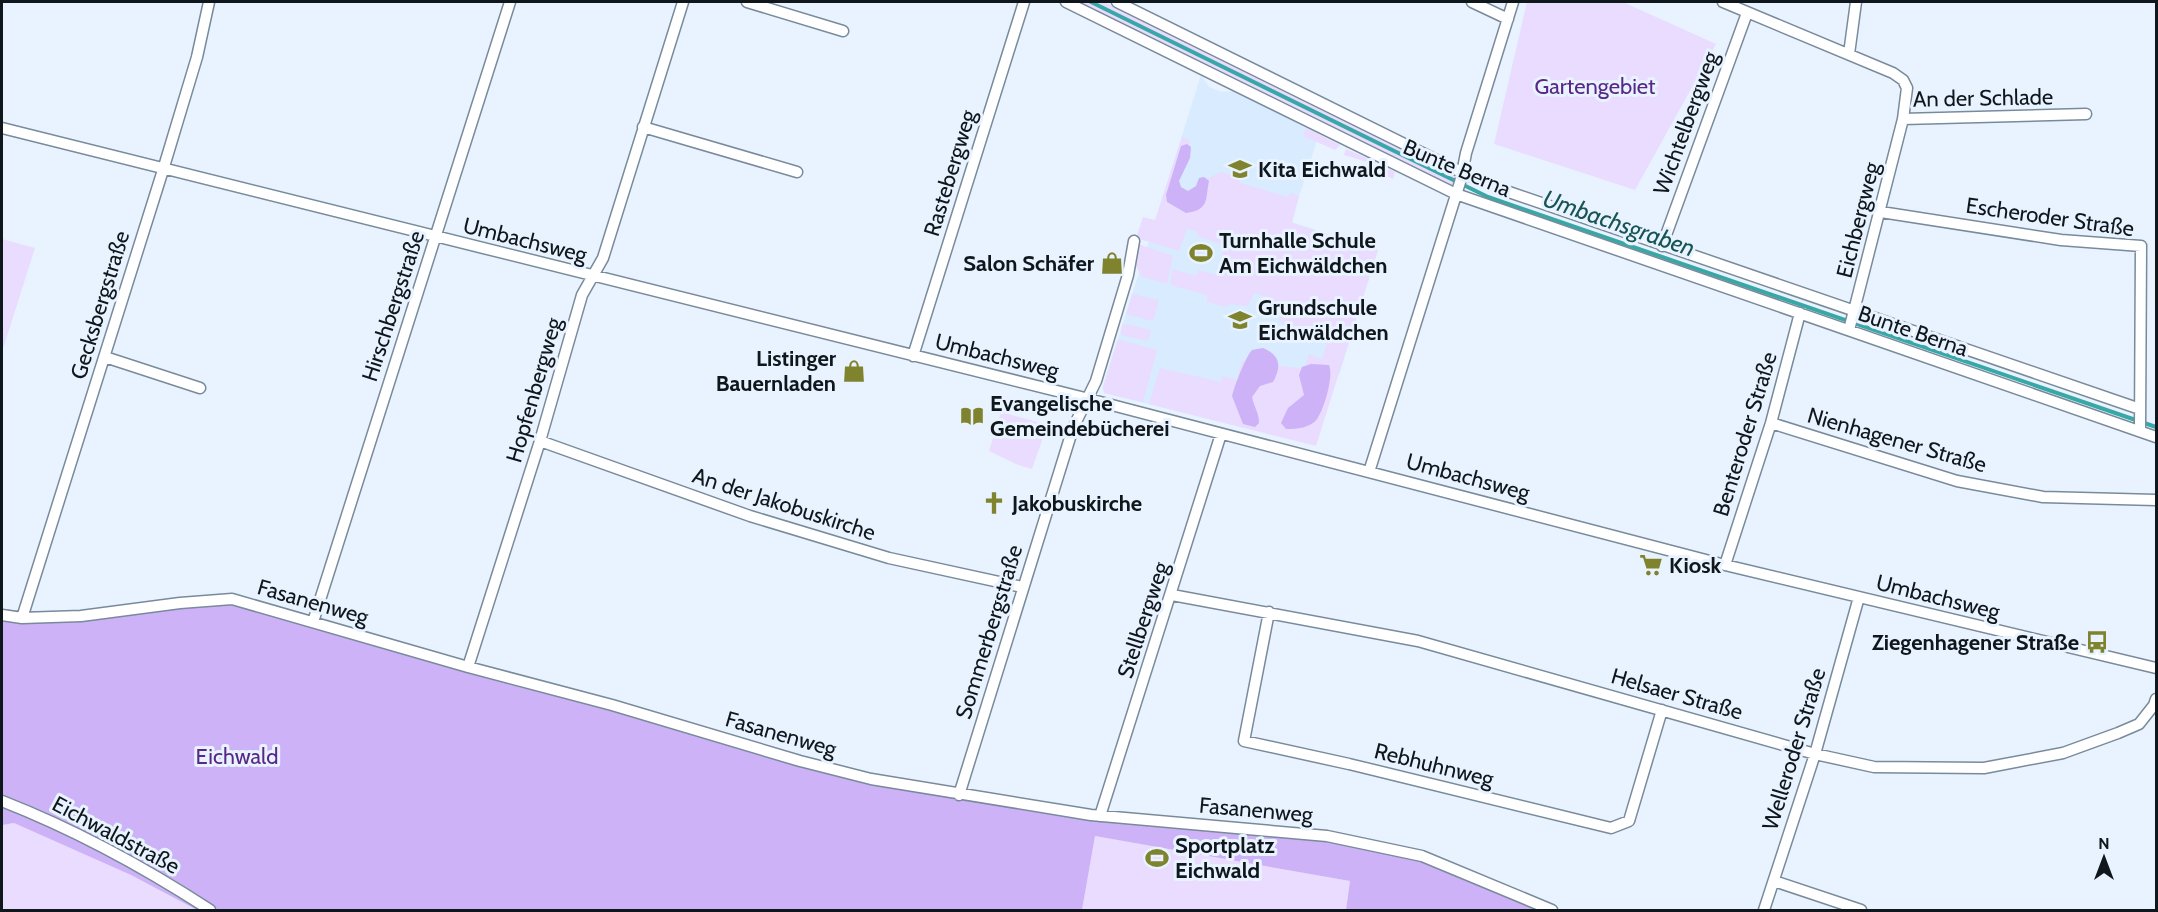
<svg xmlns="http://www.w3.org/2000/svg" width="2158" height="912" font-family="Cabin,sans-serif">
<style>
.built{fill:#d8ebff}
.green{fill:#e9dcfe}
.forest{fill:#cdb2f7}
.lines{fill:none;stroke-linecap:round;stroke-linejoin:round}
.stream{stroke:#38a8a6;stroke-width:4}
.minor-casing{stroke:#798a9b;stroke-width:13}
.minor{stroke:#fff;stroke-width:10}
.labels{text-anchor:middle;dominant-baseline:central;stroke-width:6;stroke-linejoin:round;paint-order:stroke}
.park-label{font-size:22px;fill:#582888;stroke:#e8f3ff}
.street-label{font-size:22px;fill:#0f161c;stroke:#e8f3ff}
.poi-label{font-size:22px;font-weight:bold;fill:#0f161c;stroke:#e8f3ff;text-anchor:start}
.water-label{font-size:24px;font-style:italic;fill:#175554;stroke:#e8f3ff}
</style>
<rect width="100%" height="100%" fill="#e8f3ff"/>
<path class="built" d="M 1201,75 L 1209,87 L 1221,92 L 1233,91 L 1319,134 L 1291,222 L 1378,250 L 1339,375 L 1232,425 L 1104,393 L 1103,387 Z"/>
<path class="green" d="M 1077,2 L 1104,2 L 1453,174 L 1455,176 L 1452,185 L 1448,186 Z
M 1527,2 L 1623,2 L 1716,44 L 1635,190 L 1494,144 Z
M 1306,128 L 1340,145 L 1335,150 L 1303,136 Z
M 1182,137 L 1190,140 L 1175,189 L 1196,196 L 1202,181 L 1221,172 L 1239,178 L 1240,183 L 1288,197 L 1290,193 L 1299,196 L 1292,223 L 1378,250 L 1316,446 L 1149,404 L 1160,368 L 1221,382 L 1222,376 L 1237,380 L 1242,361 L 1304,369 L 1309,354 L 1322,359 L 1327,344 C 1298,334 1278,333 1273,299 L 1254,293 L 1248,306 L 1228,304 L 1227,307 L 1207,302 L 1207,295 L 1170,285 L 1173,269 L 1196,276 L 1198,270 L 1216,275 L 1225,245 L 1197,236 L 1198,232 L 1187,229 L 1179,251 L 1136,238 L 1143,217 L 1155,220 Z
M 1346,149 L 1369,159 L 1367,162 L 1344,155 Z
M 1375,162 L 1395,172 L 1393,179 L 1372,169 Z
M 2,239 L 35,248 L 2,352 Z
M 1135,243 L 1173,256 L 1167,284 L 1142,277 L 1135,264 L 1138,248 Z
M 1132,294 L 1159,300 L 1153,321 L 1126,314 Z
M 1127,324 L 1151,330 L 1148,341 L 1121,335 L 1122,325 Z
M 1120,340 L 1157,350 L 1143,402 L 1104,393 L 1103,387 L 1117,341 Z
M 1001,412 L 1041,423 L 1039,430 L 1045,432 L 1032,469 L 1018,465 L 989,451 Z
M 14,823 L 131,875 L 197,910 L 2,910 L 2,825 Z
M 1095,836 L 1350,881 L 1346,910 L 1082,910 Z"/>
<path class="forest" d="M 1187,144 L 1191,147 L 1190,158 L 1179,181 L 1181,187 L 1188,191 L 1196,186 L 1199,178 L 1204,177 L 1209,181 C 1205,199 1210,210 1186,213 L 1167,202 L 1166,195 L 1181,146 Z
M 1263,348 C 1280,355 1282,366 1273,382 L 1260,386 L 1252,397 C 1254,407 1259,413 1259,423 L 1255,427 L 1243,424 L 1232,396 C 1235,385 1245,358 1252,350 Z
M 1311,364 L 1329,365 C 1334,376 1324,409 1317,419 C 1311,428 1296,429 1286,429 L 1281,423 L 1288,408 L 1304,395 L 1299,375 L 1302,367 Z
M 232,595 L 872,776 L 1025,803 L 1333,833 L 1456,867 L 1560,910 L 1346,910 L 1350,881 L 1095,836 L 1082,910 L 197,910 L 131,875 L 14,823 L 2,825 L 2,609 C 79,617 155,603 232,595 Z"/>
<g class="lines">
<path class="stream" d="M 1091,2 L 1488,197 L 2156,427"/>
<g class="minor-casing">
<path id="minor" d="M 747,2 L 843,31
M 1066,2 L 1456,194 L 2156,437
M 1117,2 L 1463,173 L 1509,192 L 2140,409
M 1472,2 L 1508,19
M 1723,2 L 1893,73 L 1903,80 L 1907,88 L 1903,119 L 1849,330
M 1849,54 L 1856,2
M 1903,119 L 2086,114
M 643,127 L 797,172
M 2,128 L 1085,398 L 1725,565 L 2156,668
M 1881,212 L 2061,240 L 2141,246 L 2140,431
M 1662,246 L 1747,13
M 913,356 L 1024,2
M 105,357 L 200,388
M 1771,423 L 1957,481 L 2043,497 L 2156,500
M 540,441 L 750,516 L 889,558 L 1022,587
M 1369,472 L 1461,179 L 1466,153 L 1513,2
M 1725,565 L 1771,423 L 1800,313
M 1172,595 L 1418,641 L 1815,754 L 1874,767 L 1984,768 L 2063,753 L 2118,733 L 2139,724 L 2154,705 L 2156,699
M 1269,612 L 1244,741 L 1349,764 L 1611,828 L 1629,821 L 1662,710
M 2,615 L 22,618 L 81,616 L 180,603 L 232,599 L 468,667 L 612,705 L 800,761 L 871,779 L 1091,815 L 1327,836 L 1422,856 L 1552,910
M 22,618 L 163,170 L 197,57 L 209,2
M 313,622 L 510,2
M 468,667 L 540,441 L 582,295 L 603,258 L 683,2
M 959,795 L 1073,428 L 1096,381 L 1128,275 L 1134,241
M 2,801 C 76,830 144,867 210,910
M 1100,816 L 1221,434
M 1774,881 L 1861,910
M 1764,910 L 1815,754 L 1859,597"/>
</g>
<use href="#minor" class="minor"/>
</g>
<defs>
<g id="school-bare" transform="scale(1.8)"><path d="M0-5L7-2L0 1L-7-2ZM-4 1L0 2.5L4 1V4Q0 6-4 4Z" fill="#7f832e" stroke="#e8f3ff" stroke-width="2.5" paint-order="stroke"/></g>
<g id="stadium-bare" transform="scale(1.8)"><path d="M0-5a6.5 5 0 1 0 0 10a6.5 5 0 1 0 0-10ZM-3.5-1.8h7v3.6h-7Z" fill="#7f832e" stroke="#e8f3ff" stroke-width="2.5" paint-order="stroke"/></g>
<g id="shop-bare" transform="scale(1.8)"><path d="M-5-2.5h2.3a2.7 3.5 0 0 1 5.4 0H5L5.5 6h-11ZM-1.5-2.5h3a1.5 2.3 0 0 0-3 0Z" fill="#7f832e" stroke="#e8f3ff" stroke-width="2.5" paint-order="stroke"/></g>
<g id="library-bare" transform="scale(1.8)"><path d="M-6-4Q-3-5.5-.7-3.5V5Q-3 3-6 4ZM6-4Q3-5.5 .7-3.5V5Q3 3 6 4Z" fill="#7f832e" stroke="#e8f3ff" stroke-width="2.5" paint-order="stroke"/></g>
<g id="church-bare" transform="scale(1.8)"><path d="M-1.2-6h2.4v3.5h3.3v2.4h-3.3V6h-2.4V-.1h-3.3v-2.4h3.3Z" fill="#7f832e" stroke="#e8f3ff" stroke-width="2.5" paint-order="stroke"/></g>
<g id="supermarket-bare" transform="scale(1.8)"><path d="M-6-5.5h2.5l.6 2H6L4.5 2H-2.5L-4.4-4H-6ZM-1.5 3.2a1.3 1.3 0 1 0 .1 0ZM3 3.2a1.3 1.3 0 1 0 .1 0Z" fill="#7f832e" stroke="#e8f3ff" stroke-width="2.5" paint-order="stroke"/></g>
<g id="bus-bare" transform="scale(1.8)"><path d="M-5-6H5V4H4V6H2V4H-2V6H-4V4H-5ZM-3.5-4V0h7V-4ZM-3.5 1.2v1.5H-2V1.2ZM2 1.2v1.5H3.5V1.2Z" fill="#7f832e" stroke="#e8f3ff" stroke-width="2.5" paint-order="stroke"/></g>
</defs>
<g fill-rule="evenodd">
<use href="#school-bare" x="1240" y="169"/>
<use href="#stadium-bare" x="1201" y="253"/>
<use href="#shop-bare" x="1112" y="263"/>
<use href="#school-bare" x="1240" y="320"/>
<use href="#shop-bare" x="854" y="371"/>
<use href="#library-bare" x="972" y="416"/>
<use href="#church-bare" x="994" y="503"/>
<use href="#supermarket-bare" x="1651" y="565"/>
<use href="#bus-bare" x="2097" y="642"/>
<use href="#stadium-bare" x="1157" y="858"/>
</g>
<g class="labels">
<g class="park-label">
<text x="1595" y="86">Gartengebiet</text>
<text x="237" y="756">Eichwald</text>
</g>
<g class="street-label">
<text transform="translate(1983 98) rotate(-1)">An der Schlade</text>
<text transform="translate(1686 123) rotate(-70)">Wichtelbergweg</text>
<text transform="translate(1457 168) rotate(23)">Bunte Berna</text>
<text transform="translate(950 173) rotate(-73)">Rastebergweg</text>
<text transform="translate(2050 217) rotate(8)">Escheroder Straße</text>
<text transform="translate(1858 220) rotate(-76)">Eichbergweg</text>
<text transform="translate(525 240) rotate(14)">Umbachsweg</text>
<text transform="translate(100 305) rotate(-73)">Gecksbergstraße</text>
<text transform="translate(393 306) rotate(-72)">Hirschbergstraße</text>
<text transform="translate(1913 331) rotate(19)">Bunte Berna</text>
<text transform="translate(997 356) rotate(14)">Umbachsweg</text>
<text transform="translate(534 390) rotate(-74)">Hopfenbergweg</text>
<text transform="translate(1745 434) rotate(-73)">Benteroder Straße</text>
<text transform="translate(1897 440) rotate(16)">Nienhagener Straße</text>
<text transform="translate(1468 477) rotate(15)">Umbachsweg</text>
<text transform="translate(784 504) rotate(18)">An der Jakobuskirche</text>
<text transform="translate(1938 597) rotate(14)">Umbachsweg</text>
<text transform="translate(313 602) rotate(16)">Fasanenweg</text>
<text transform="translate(1143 620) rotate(-72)">Stellbergweg</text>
<text transform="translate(989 632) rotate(-73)">Sommerbergstraße</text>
<text transform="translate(1677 694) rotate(16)">Helsaer Straße</text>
<text transform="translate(781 734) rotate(16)">Fasanenweg</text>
<text transform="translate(1794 749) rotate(-73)">Welleroder Straße</text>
<text transform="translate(1434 765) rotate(14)">Rebhuhnweg</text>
<text transform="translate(1256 810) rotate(5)">Fasanenweg</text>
<text transform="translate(116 835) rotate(28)">Eichwaldstraße</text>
</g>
<g class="poi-label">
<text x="1258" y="169">Kita Eichwald</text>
<text x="1219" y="240">Turnhalle Schule<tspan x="1219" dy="25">Am Eichwäldchen</tspan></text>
<text x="1094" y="263" text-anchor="end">Salon Schäfer</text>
<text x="1258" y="307">Grundschule<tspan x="1258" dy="25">Eichwäldchen</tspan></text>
<text x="836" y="358" text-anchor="end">Listinger<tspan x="836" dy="25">Bauernladen</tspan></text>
<text x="990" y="403">Evangelische<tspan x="990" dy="25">Gemeindebücherei</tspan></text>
<text x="1012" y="503">Jakobuskirche</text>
<text x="1669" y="565">Kiosk</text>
<text x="2079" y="642" text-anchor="end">Ziegenhagener Straße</text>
<text x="1175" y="845">Sportplatz<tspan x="1175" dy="25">Eichwald</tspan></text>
</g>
<g class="water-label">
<text transform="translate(1619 223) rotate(19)">Umbachsgraben</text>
</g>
</g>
<rect width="2158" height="912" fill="none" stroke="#0f161c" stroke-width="6"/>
<g transform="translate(2104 858)" stroke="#e8f3ff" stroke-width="4.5" paint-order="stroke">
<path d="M0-4.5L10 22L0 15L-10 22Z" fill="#0f161c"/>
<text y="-9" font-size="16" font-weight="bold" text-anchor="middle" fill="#0f161c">N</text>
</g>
</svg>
